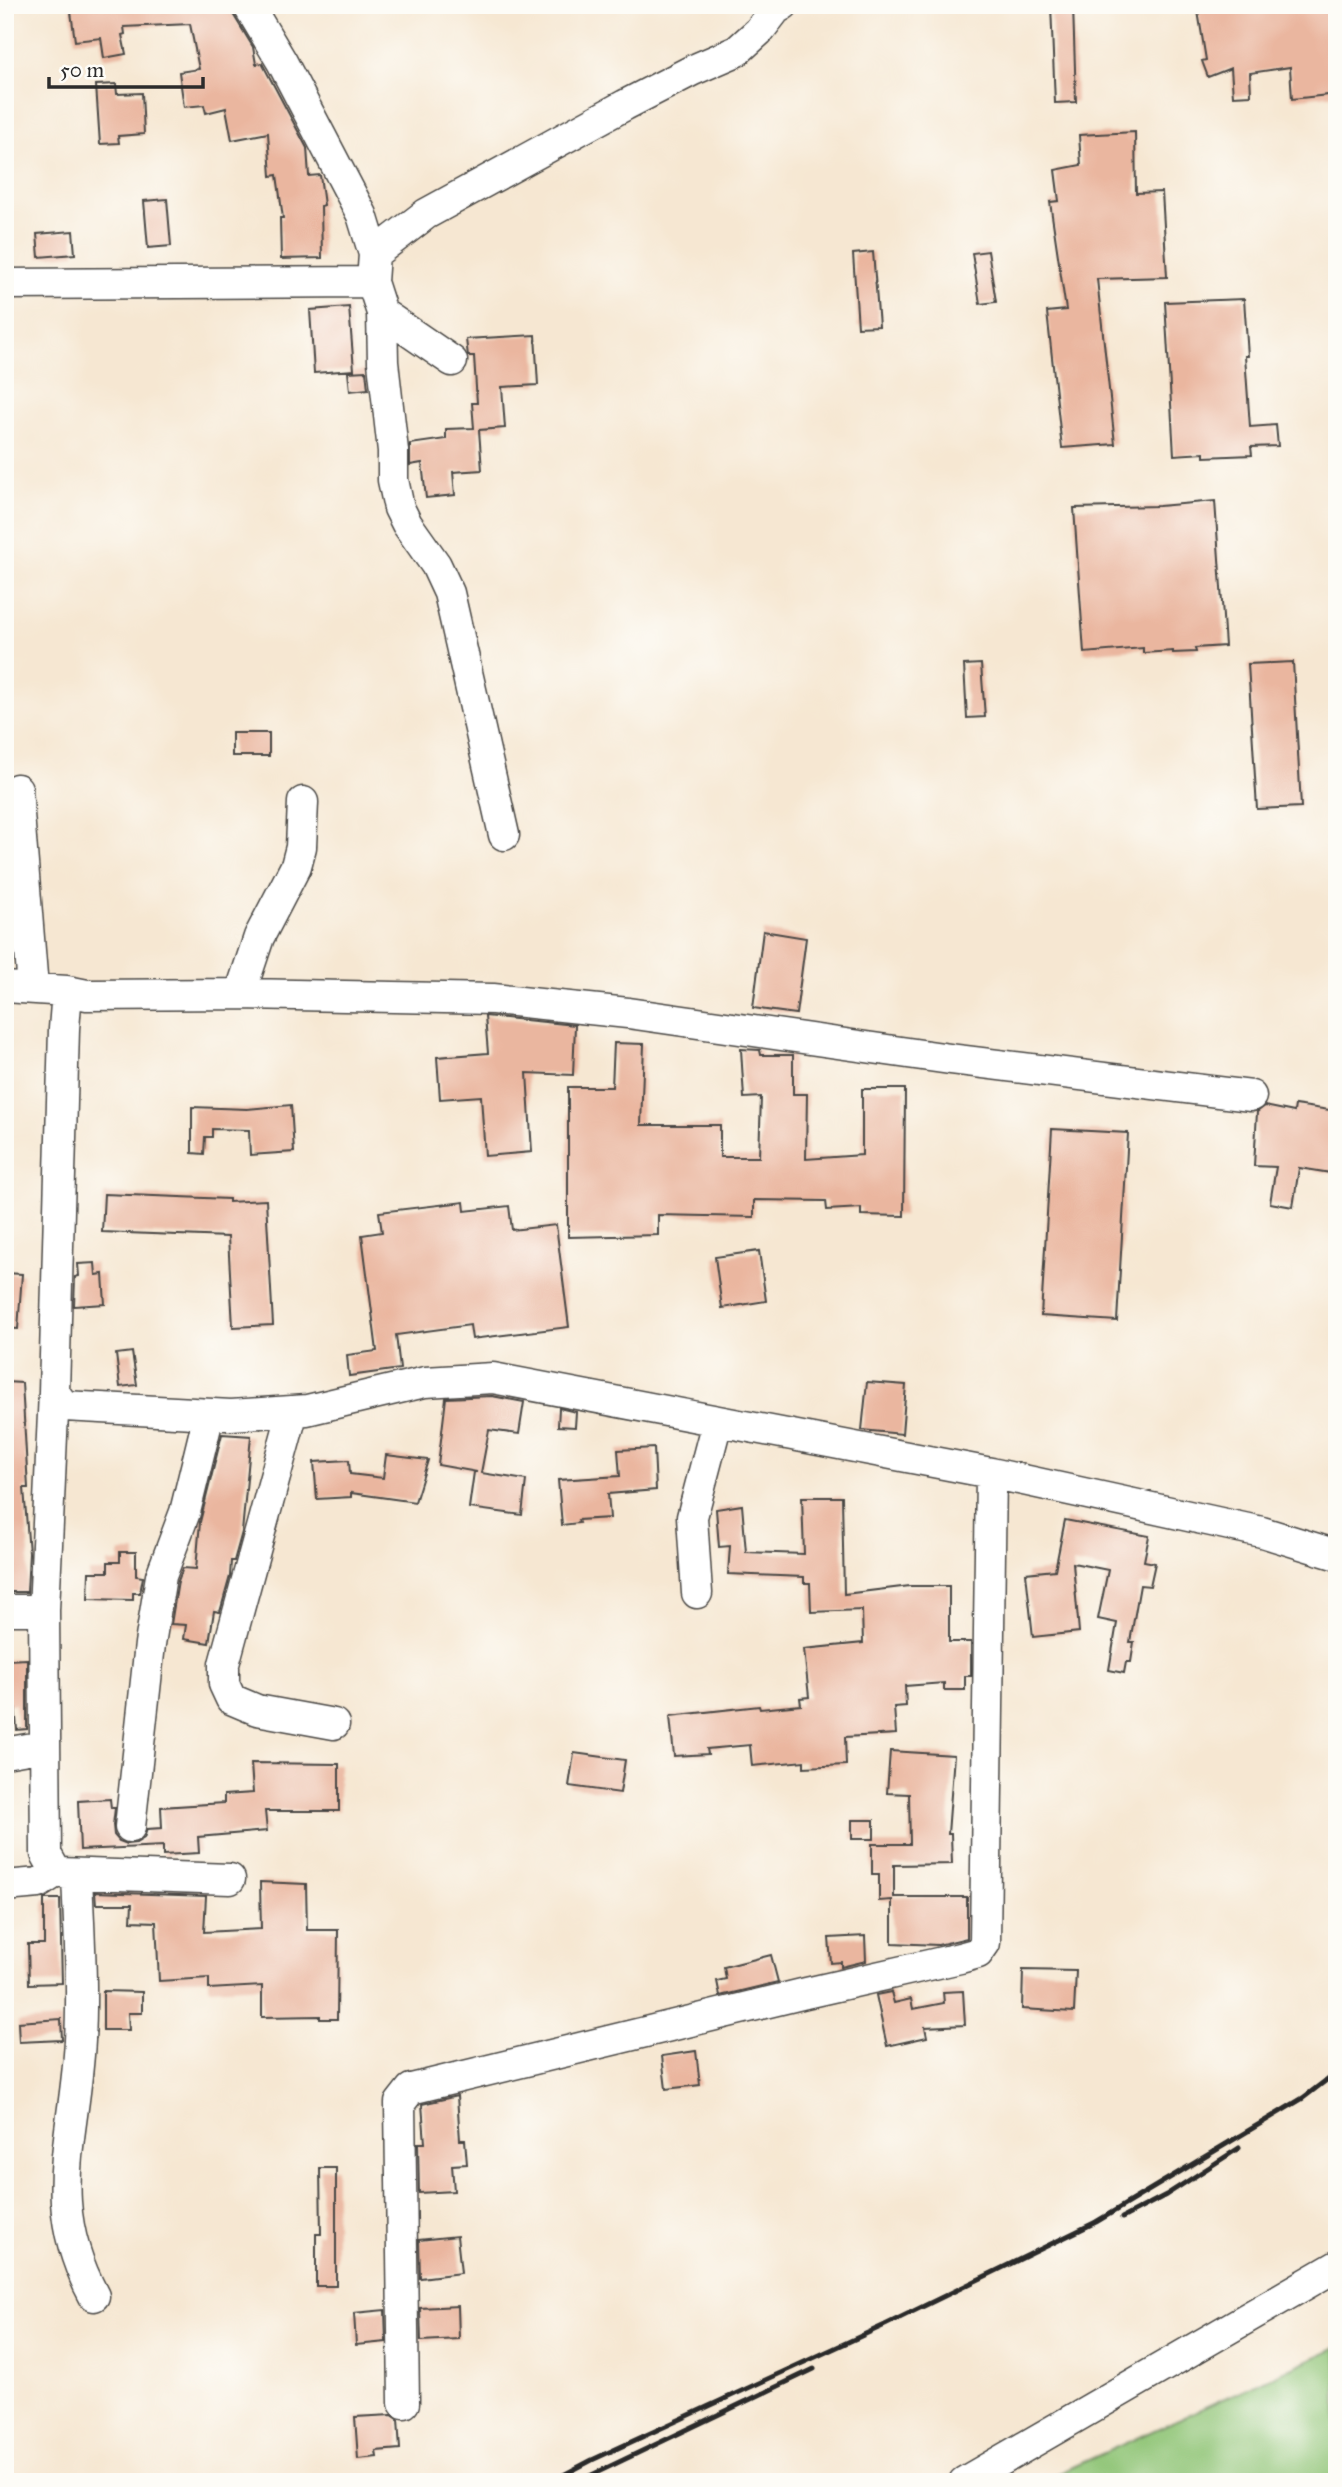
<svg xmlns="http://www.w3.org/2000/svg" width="1342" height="2487" font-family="'IM FELL Great Primer',serif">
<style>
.green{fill:#90c577;stroke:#5e7851;stroke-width:2}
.building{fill:#eab69f}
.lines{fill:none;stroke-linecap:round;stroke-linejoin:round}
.minor-casing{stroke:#494744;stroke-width:33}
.minor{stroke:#fff;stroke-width:30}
.rail{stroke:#2b2b2b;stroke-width:5}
</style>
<rect width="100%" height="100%" fill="#fdfcf7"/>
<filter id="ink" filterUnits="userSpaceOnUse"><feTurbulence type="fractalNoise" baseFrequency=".0143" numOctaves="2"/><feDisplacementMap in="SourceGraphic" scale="14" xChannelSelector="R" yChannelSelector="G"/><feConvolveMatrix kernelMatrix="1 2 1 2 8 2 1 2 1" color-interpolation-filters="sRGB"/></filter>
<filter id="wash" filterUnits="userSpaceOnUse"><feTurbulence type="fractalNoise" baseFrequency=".00686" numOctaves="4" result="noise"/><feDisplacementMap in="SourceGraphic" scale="28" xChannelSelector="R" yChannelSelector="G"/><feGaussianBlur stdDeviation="1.57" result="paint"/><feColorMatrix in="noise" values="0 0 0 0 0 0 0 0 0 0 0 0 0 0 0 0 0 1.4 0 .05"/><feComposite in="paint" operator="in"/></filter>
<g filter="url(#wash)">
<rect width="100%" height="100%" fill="#f6e7d2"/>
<path class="green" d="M 1337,2347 L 1337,2482 L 1040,2482 Z"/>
<g id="blocks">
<path class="building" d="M 70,5 L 231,5 L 233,14 L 253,47 L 256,64 L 262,63 L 307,148 L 309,176 L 320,175 L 324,205 L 321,206 L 322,258 L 281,259 L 280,218 L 283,218 L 277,175 L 271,176 L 268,133 L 232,140 L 226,108 L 206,113 L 204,105 L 184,107 L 179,72 L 199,69 L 190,24 L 124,27 L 125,34 L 122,35 L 126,54 L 104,58 L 101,38 L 75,41 Z
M 1051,5 L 1073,5 L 1076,102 L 1055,103 Z
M 1197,5 L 1337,5 L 1337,94 L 1292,99 L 1290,67 L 1250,73 L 1251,95 L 1233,96 L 1231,68 L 1208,77 L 1202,61 L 1206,60 Z
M 116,84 L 117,94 L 142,93 L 144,134 L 118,136 L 119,143 L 100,144 L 96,85 Z
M 1135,132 L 1136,193 L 1162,192 L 1167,277 L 1097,279 L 1115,444 L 1062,448 L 1047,312 L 1066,310 L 1050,202 L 1059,201 L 1055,170 L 1081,165 L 1079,135 Z
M 167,199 L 171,246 L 148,248 L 144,201 Z
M 73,231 L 75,254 L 39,257 L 37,234 Z
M 988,251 L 996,302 L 980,304 L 972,253 Z
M 873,252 L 879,326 L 858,327 L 853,254 Z
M 1244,299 L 1248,356 L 1245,356 L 1250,427 L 1276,425 L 1278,446 L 1251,447 L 1252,455 L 1204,457 L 1204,453 L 1174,455 L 1165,302 Z
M 349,307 L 354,370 L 314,373 L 310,310 Z
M 535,335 L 538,385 L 502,387 L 505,428 L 479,430 L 482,470 L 453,472 L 455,495 L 426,498 L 422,463 L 410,465 L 410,444 L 446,439 L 446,429 L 474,428 L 472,403 L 477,403 L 474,356 L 468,356 L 466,339 Z
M 366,371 L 368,389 L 350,391 L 348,372 Z
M 1215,501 L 1225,646 L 1195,648 L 1196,652 L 1173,653 L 1173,651 L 1143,653 L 1143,648 L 1084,653 L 1074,508 L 1159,506 Z
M 1293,662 L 1301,807 L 1257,809 L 1248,664 Z
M 981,664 L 985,717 L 967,718 L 964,665 Z
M 232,733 L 269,733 L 269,756 L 232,756 Z
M 763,931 L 806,938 L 796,1014 L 753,1008 Z
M 485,1016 L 575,1025 L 573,1075 L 527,1073 L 532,1152 L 485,1156 L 481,1096 L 440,1099 L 437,1057 L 488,1053 Z
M 614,1043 L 644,1044 L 641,1125 L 720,1125 L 720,1157 L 759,1157 L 761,1097 L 744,1098 L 741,1049 L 760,1050 L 761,1055 L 793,1055 L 793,1094 L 807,1094 L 806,1159 L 862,1155 L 862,1089 L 905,1089 L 904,1216 L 861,1215 L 861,1208 L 827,1210 L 826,1201 L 754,1200 L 754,1217 L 658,1215 L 658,1235 L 568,1237 L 568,1087 L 612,1087 Z
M 291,1105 L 294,1152 L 250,1155 L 249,1130 L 212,1129 L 212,1137 L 205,1137 L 204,1154 L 192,1153 L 192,1107 L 247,1109 Z
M 1295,1105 L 1337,1111 L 1337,1174 L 1299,1168 L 1293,1207 L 1270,1203 L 1276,1167 L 1254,1166 L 1257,1112 L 1265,1106 L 1294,1112 Z
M 1052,1129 L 1128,1133 L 1117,1321 L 1041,1316 Z
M 104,1194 L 229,1199 L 229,1202 L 266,1200 L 273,1325 L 233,1327 L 228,1237 L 102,1232 Z
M 464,1202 L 465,1211 L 509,1206 L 512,1230 L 556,1225 L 569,1327 L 472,1339 L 470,1325 L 396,1335 L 400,1369 L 349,1376 L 347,1355 L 377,1351 L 362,1235 L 382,1232 L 379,1212 Z
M 759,1251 L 766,1301 L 722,1308 L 715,1257 Z
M 95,1263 L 96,1275 L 103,1274 L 105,1304 L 74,1306 L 75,1277 L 79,1276 L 78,1264 Z
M 5,1273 L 22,1274 L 18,1329 L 5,1328 Z
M 132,1352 L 137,1385 L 120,1387 L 116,1354 Z
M 5,1382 L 22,1383 L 28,1488 L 24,1488 L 29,1553 L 27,1592 L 5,1592 Z
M 867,1382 L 906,1385 L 902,1434 L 862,1430 Z
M 492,1396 L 524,1402 L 519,1434 L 489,1430 L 481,1473 L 526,1480 L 522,1515 L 469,1508 L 474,1472 L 477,1472 L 438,1465 L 446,1398 Z
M 559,1408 L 576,1412 L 575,1427 L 558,1426 Z
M 222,1434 L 251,1436 L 242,1532 L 234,1561 L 231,1561 L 230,1576 L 220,1612 L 214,1611 L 209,1643 L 184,1639 L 186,1625 L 171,1624 L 178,1581 L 183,1568 L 196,1569 L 200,1522 Z
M 654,1448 L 656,1490 L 608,1494 L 610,1518 L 578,1520 L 579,1523 L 562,1525 L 558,1480 L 620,1476 L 618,1450 Z
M 386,1455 L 428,1460 L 415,1502 L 351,1493 L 351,1497 L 317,1499 L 314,1462 L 349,1460 L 350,1474 L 383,1478 Z
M 802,1497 L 842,1497 L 844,1594 L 910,1586 L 949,1586 L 949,1642 L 971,1642 L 971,1676 L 965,1676 L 965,1690 L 944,1690 L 944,1683 L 905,1686 L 906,1706 L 894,1707 L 896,1734 L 845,1737 L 846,1765 L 804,1767 L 804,1761 L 752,1766 L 750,1745 L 707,1749 L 708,1754 L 674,1756 L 670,1716 L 759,1706 L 760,1709 L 801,1705 L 800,1698 L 809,1697 L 804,1649 L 863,1643 L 862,1610 L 811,1612 L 810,1583 L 804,1583 L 804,1577 L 728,1574 L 730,1546 L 719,1547 L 716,1509 L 742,1505 L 746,1552 L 804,1554 Z
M 1065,1520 L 1149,1536 L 1144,1561 L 1155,1563 L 1150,1586 L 1140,1585 L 1130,1642 L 1134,1642 L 1131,1662 L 1126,1662 L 1124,1673 L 1109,1670 L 1117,1623 L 1098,1619 L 1108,1570 L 1073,1563 L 1079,1632 L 1033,1637 L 1026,1573 L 1055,1570 Z
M 120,1552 L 136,1552 L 136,1576 L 143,1577 L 140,1593 L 133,1593 L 133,1600 L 88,1599 L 89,1572 L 108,1572 L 108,1562 L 120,1562 Z
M 27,1659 L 27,1729 L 17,1730 L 15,1704 L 5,1704 L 5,1660 Z
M 890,1751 L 954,1755 L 948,1834 L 951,1834 L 952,1864 L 894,1865 L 894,1897 L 967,1897 L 967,1938 L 938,1945 L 892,1943 L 892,1900 L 879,1901 L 879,1874 L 872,1874 L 872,1844 L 910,1844 L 909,1794 L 887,1793 Z
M 574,1753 L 625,1760 L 620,1793 L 569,1786 Z
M 251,1763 L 339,1764 L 339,1811 L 265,1811 L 267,1831 L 198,1837 L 199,1853 L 163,1855 L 163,1846 L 80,1850 L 78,1801 L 110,1799 L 111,1808 L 115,1808 L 113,1825 L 114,1835 L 119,1841 L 127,1844 L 136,1843 L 144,1838 L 147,1829 L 162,1828 L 161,1807 L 224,1803 L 224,1795 L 253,1793 Z
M 852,1820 L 874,1820 L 874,1839 L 852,1839 Z
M 260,1882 L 306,1884 L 307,1930 L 338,1930 L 337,2019 L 320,2019 L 320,2016 L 262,2017 L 262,1986 L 209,1989 L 209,1978 L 159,1981 L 156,1922 L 131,1921 L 132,1904 L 96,1904 L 95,1892 L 206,1896 L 204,1932 L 261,1929 Z
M 44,1899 L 60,1899 L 62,1983 L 29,1984 L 28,1944 L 44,1944 Z
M 865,1936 L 866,1961 L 841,1967 L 841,1962 L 831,1963 L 829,1938 Z
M 771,1955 L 778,1982 L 720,1996 L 717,1981 L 726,1979 L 724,1967 Z
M 1023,1970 L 1076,1971 L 1074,2012 L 1022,2009 Z
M 103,1991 L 142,1992 L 142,2013 L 128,2013 L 129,2030 L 103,2030 Z
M 963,1991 L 965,2025 L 925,2027 L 927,2037 L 887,2046 L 876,1995 L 891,1992 L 894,2003 L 911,1999 L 913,2009 L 944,2003 L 943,1992 Z
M 61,2019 L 62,2040 L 19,2042 L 18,2022 Z
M 696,2051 L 700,2085 L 666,2089 L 662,2056 Z
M 457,2096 L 460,2140 L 465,2140 L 467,2164 L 452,2165 L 454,2191 L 419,2193 L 418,2143 L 425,2143 L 422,2104 Z
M 320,2168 L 336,2168 L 336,2286 L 316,2286 L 316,2234 L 321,2234 Z
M 457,2236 L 461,2273 L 420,2278 L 419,2240 Z
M 458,2306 L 459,2339 L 421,2341 L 420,2308 Z
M 385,2310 L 386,2342 L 356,2345 L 354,2313 Z
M 392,2415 L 398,2419 L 400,2449 L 376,2451 L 377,2457 L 358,2459 L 355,2417 Z"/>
</g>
</g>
<g filter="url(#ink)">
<use href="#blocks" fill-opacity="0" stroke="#494744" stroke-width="2"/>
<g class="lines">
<g class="minor-casing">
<path id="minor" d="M 248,5 L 282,62 L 362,215 L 374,254 L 372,282 L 382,313 L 452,361
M 374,254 L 426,214 L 625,105 L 693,70 L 737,51 L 759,31 L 776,9 L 783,5
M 5,284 L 372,282
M 382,313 L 383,362 L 393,451 L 393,480 L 399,508 L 407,524 L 436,565 L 449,593 L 504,835
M 17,789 L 33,988
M 5,987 L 67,991 L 64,1029 L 54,1392 L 64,1406 L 231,1415 L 307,1410 L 425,1382 L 493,1378 L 991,1473 L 1262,1532 L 1337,1555
M 67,991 L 87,995 L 240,994 L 493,999 L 628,1013 L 950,1059 L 1251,1096
M 240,994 L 259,937 L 296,866 L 301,847 L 303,802
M 54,1392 L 44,1610 L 46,1854 L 56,1872 L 60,1873 L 230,1879
M 293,1411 L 224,1664 L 224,1684 L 231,1699 L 257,1710 L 334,1724
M 697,1593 L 692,1517 L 717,1422
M 5,1610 L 44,1610
M 5,1753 L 44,1746
M 130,1827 L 150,1644 L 161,1576 L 185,1512 L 209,1414
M 77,1875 C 79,1930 83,1985 80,2040 C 75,2139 43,2201 94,2296
M 5,1886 L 39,1883 L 56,1872
M 404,2403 L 400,2103 L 411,2089 L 806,1993 L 960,1958 L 978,1953 L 985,1943 L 991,1473
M 964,2482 L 1337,2266"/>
</g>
<use href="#minor" class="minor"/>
<path class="rail" d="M 1122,2218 L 1166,2195 L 1239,2148
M 550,2482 L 592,2460 L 885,2325 L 1096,2222 L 1303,2098 L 1337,2072
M 577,2482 L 814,2369"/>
</g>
</g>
<rect width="1342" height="2487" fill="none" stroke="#fdfcf7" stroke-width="28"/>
<path d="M49 77v10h154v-10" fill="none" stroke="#2b2b2b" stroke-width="3.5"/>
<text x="60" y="77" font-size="21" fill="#2b2b2b" stroke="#fdfcf7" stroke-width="5" paint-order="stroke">50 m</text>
</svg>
